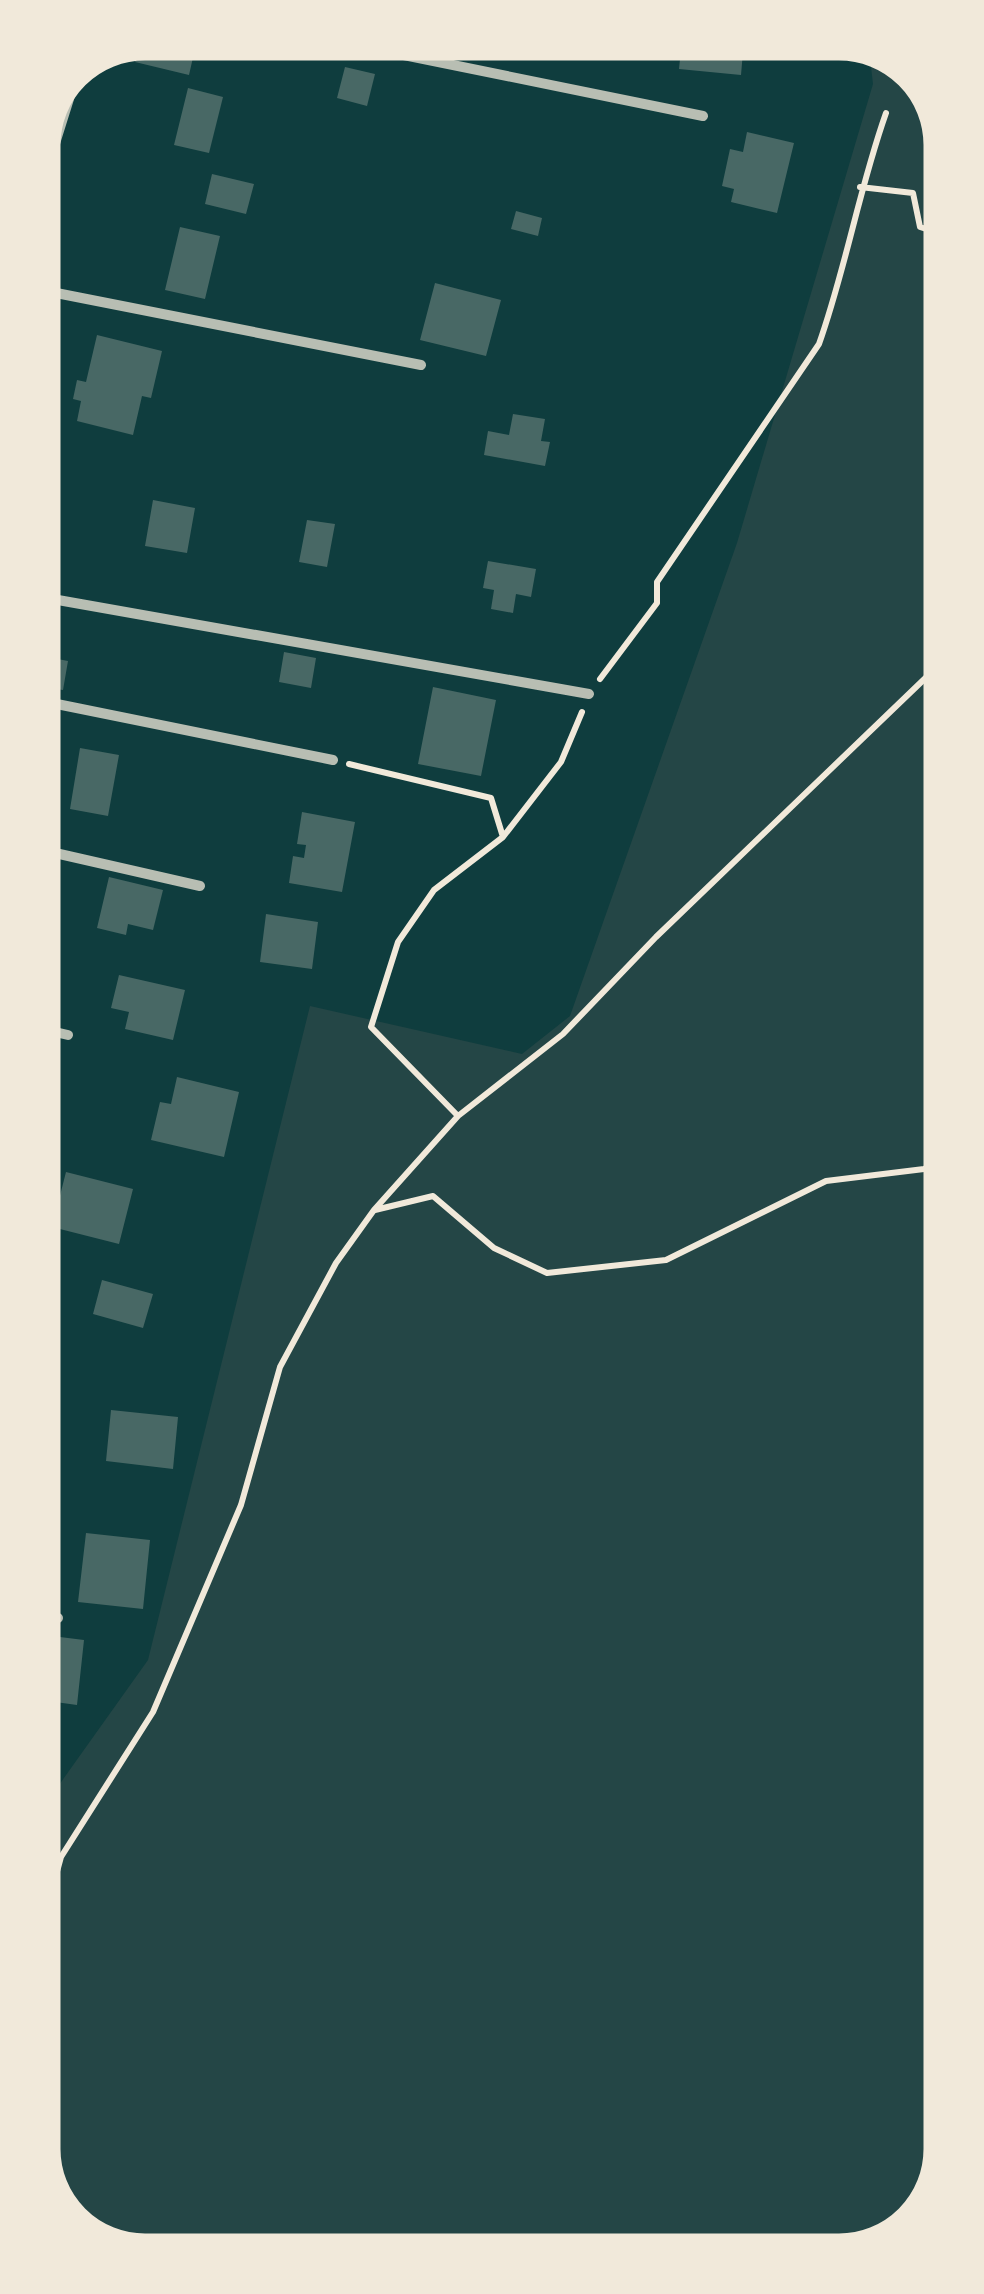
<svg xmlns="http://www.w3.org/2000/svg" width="984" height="2294" font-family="Poppins,sans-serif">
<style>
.green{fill:#244646}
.building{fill:#486865}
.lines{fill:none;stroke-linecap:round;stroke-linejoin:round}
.path{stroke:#f1e9da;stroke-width:6}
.minor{stroke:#b8beb3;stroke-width:10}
.rim{fill:none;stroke:#f1e9da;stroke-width:5}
</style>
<rect width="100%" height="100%" fill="#0f3d3e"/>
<path class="green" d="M 869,49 L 904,62 L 939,111 L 944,2150 L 923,2213 L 873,2249 L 137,2254 L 80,2232 L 45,2183 L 44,1806 L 148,1660 L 310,1006 L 522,1054 L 570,1016 L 737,543 L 873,84 Z"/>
<path class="building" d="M 197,40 L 189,75 L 135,62 L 144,40 Z
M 682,40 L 744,40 L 741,75 L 679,69 Z
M 345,67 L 375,74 L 367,106 L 337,98 Z
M 188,88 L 223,97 L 209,153 L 174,145 Z
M 747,132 L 794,143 L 777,213 L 731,202 L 734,189 L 722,186 L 730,149 L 743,152 Z
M 212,174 L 254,184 L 246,214 L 205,204 Z
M 516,211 L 542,218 L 538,236 L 511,229 Z
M 180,227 L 220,236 L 205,299 L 165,290 Z
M 435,283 L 501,300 L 486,356 L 420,340 Z
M 97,335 L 162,351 L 151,398 L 142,396 L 133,435 L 77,421 L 81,401 L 73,399 L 77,380 L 86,382 Z
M 513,414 L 545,419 L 541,441 L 550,442 L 545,466 L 484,455 L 488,431 L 509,435 Z
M 41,499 L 59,502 L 53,538 L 41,536 Z
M 153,500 L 195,508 L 187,553 L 145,546 Z
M 307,520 L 335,524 L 327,567 L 299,562 Z
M 488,561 L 536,569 L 531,597 L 516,594 L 513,613 L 491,609 L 494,590 L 483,588 Z
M 284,652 L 316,658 L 311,688 L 279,682 Z
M 42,656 L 68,661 L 63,690 L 42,687 Z
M 433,687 L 496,700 L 481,776 L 418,764 Z
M 80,748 L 119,755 L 108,816 L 70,809 Z
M 302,812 L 355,822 L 342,892 L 289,883 L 293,856 L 304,858 L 306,845 L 297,844 Z
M 109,877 L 163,890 L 153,930 L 128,924 L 126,935 L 97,928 Z
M 266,914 L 318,922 L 312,969 L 260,962 Z
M 119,975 L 185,990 L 173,1040 L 125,1029 L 129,1012 L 111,1008 Z
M 177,1077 L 239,1092 L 224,1157 L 151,1140 L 160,1102 L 171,1104 Z
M 66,1172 L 133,1189 L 119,1244 L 52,1227 Z
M 102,1280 L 153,1294 L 143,1328 L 93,1314 Z
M 111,1410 L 178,1417 L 173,1469 L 106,1461 Z
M 86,1533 L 150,1540 L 143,1609 L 78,1602 Z
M 44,1635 L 84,1640 L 77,1705 L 48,1701 Z"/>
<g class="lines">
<path class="path" d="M 860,187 L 913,193 L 920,227 L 939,233
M 600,679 L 657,603 L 657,582 L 819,344 C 846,268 859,189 886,113
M 349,764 L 491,798 L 503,837
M 458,1116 L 371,1027 L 398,942 L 434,890 L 503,837 L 561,762 L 582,712
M 375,1210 L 433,1196 L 494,1248 L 547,1273 L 666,1260 L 826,1181 L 924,1169 L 941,1159
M 45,1855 L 61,1857
M 45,1915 L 61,1857 L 153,1712 L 241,1505 L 280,1367 L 336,1263 L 374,1210 L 458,1116 L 563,1034 L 656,937 L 940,664"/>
<path class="minor" d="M 330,40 L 703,116
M 40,191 L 79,67
M 41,290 L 421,365
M 41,597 L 589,694
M 42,701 L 333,760
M 42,850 L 200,886
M 42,1029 L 68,1035
M 44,1617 L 58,1618"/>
</g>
<path d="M0 0H984V2294H0ZM145 58H839A87 87 0 0 1 926 145V2149A87 87 0 0 1 839 2236H145A87 87 0 0 1 58 2149V145A87 87 0 0 1 145 58Z" fill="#f1e9da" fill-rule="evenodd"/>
<path class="rim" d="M145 58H839A87 87 0 0 1 926 145V2149A87 87 0 0 1 839 2236H145A87 87 0 0 1 58 2149V145A87 87 0 0 1 145 58Z"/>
</svg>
